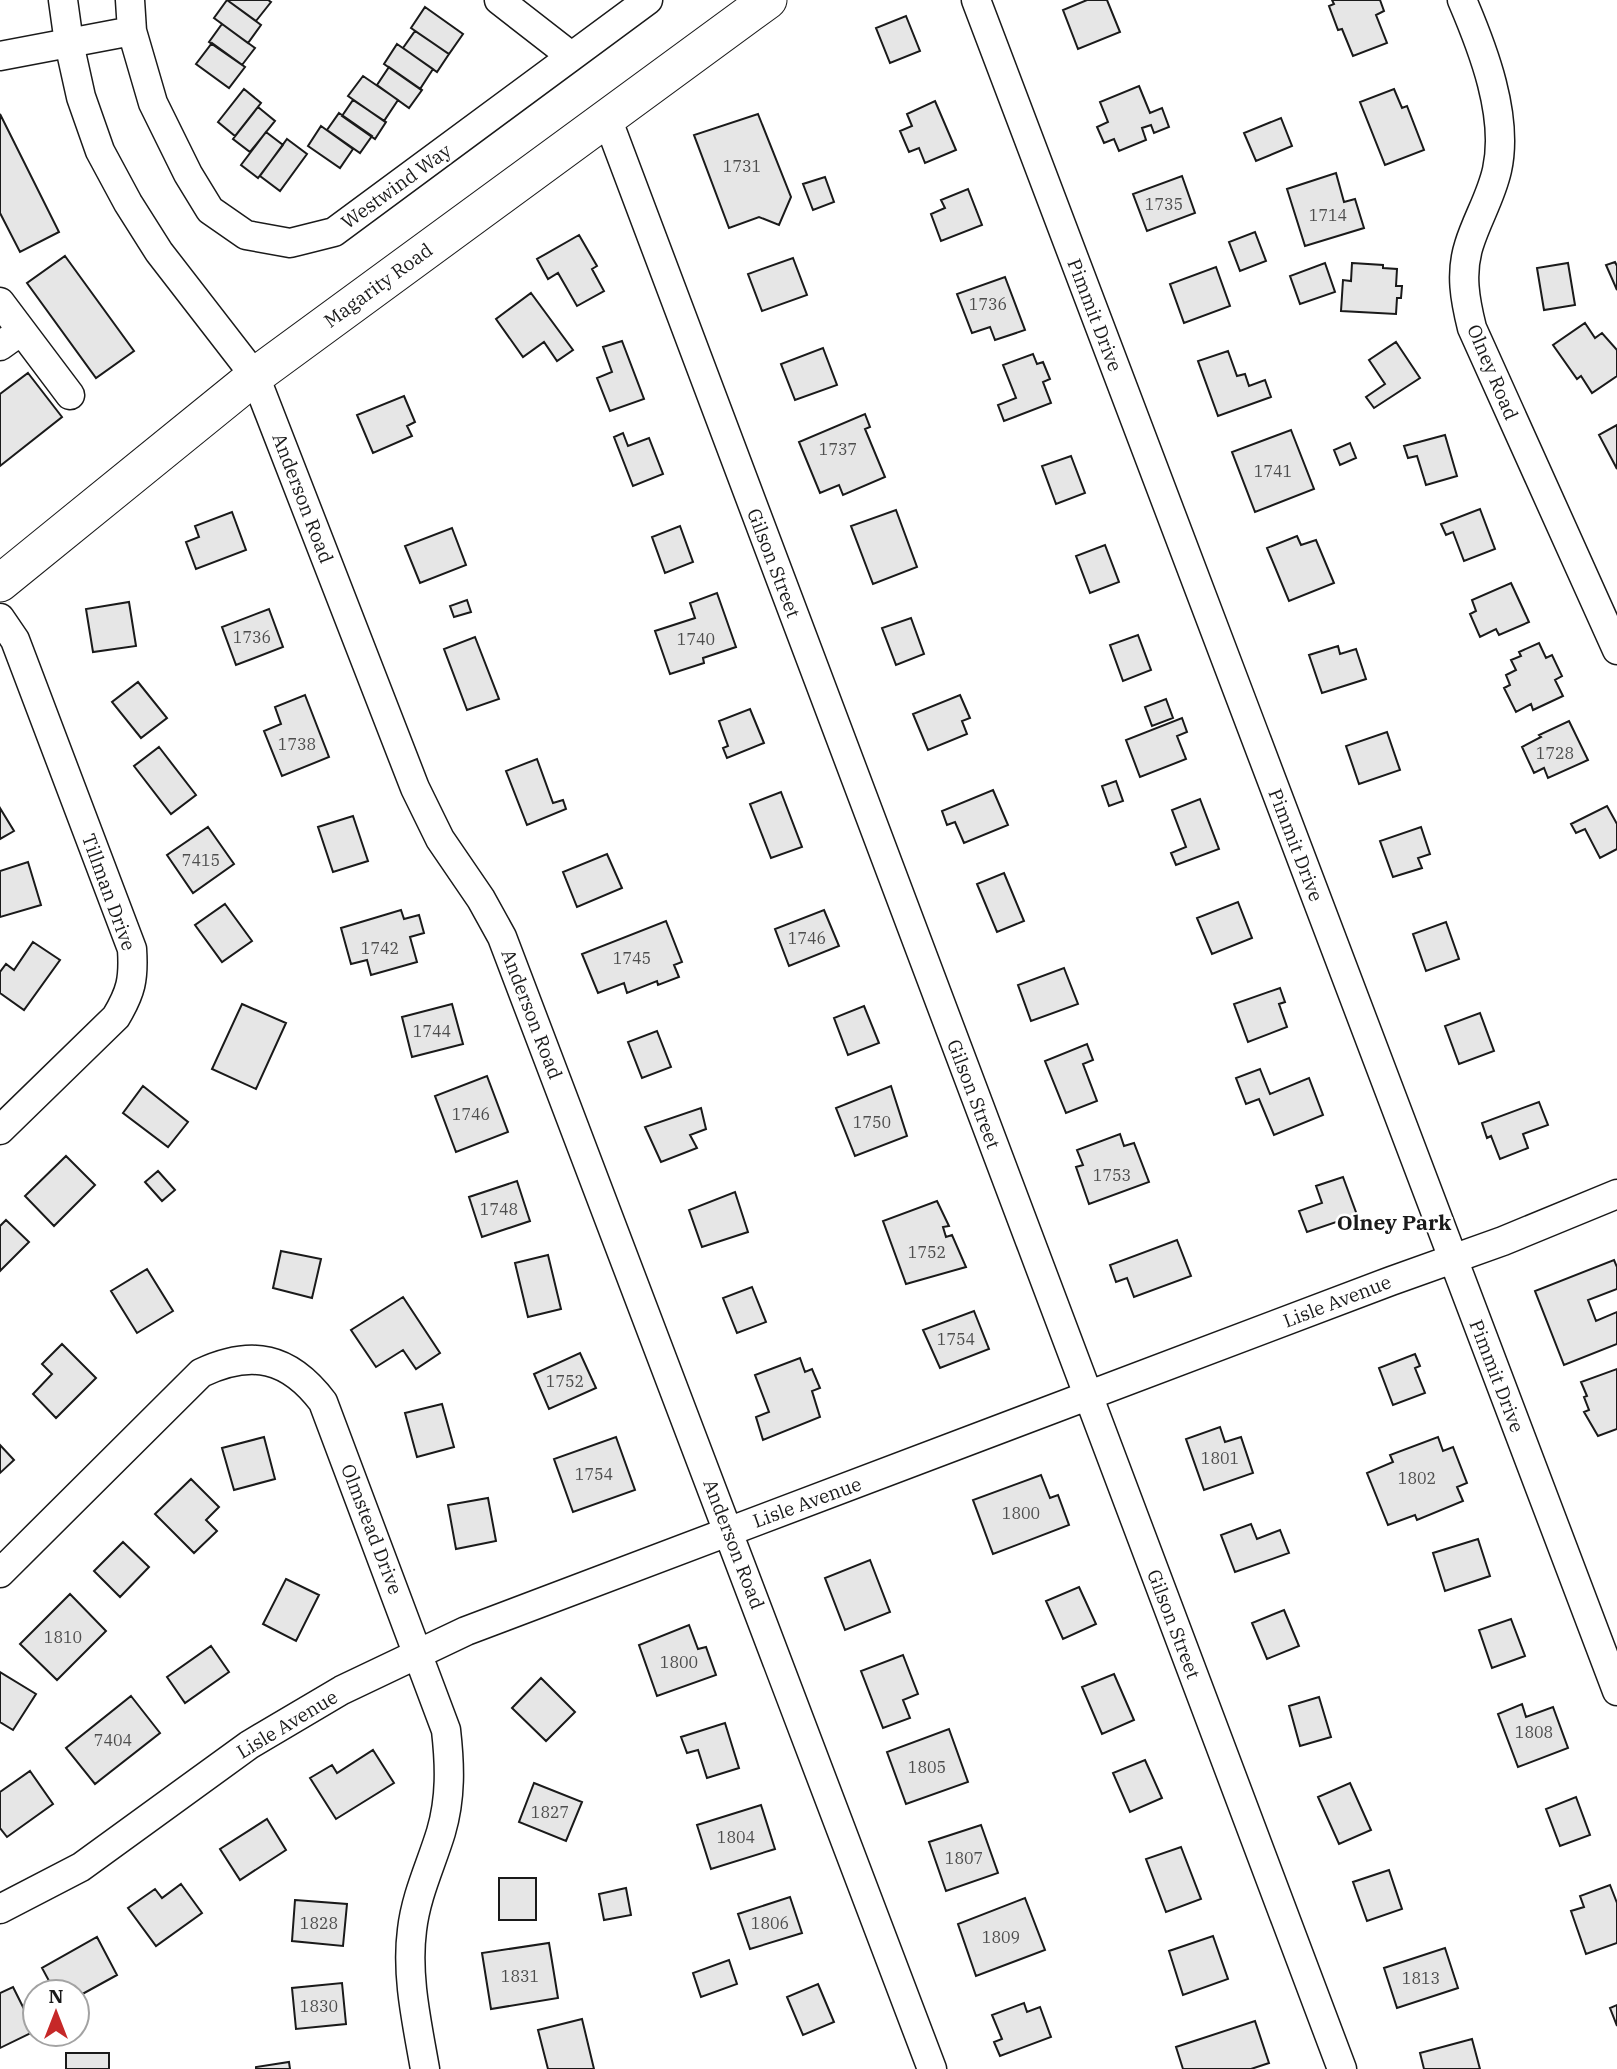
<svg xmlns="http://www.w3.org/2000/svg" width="1617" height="2069" font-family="'IBM Plex Serif',serif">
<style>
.building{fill:#e6e6e6;stroke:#1a1a1a;stroke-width:2}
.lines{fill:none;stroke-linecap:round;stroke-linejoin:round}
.minor-casing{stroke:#1a1a1a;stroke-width:31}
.major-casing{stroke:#1a1a1a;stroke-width:39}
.minor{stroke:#fff;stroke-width:28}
.major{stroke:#fff;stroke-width:37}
.labels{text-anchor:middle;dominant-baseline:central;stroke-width:5;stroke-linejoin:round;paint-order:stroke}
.number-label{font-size:16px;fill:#4d4d4d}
.street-label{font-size:19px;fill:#1a1a1a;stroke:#fff}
.neighbourhood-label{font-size:21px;font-weight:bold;fill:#1a1a1a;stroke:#fff}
</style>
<rect width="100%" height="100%" fill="#fff"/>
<path class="building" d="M 227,0 L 261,25 L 248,43 L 214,18 Z
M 227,0 L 268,0 L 271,2 L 256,21 Z
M 1087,0 L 1107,0 L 1120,32 L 1078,49 L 1063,10 Z
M 1332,0 L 1380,0 L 1384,11 L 1376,15 L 1387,43 L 1353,56 L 1342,29 L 1338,30 L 1329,6 L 1334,4 Z
M 425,7 L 463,34 L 449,54 L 411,28 Z
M 906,16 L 920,51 L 890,63 L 876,28 Z
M 222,24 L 255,48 L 242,65 L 209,42 Z
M 415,31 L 449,54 L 437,72 L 403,48 Z
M 212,43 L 245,67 L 229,88 L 196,64 Z
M 397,44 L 433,69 L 420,89 L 384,64 Z
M 389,67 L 422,90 L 409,108 L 377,85 Z
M 363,76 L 398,100 L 384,121 L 348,96 Z
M 1139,86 L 1150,113 L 1162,108 L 1169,127 L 1154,133 L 1151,125 L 1142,128 L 1146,140 L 1119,151 L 1114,139 L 1104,143 L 1097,127 L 1108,122 L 1100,102 Z
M 244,89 L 261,103 L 235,136 L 218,122 Z
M 1394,89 L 1402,108 L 1407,106 L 1424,150 L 1385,165 L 1360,102 Z
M 353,100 L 386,122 L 375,139 L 342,116 Z
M 935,101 L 956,150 L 925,163 L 919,148 L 909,152 L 900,131 L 912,126 L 907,114 Z
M 258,107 L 275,121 L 250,152 L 233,139 Z
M 339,113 L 372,136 L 360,153 L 327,130 Z
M 0,114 L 59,232 L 20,252 L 0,213 Z
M 758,114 L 791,197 L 779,225 L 759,217 L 729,228 L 694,135 Z
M 1281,118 L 1292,146 L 1256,161 L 1244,133 Z
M 321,126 L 353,149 L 340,168 L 308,146 Z
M 266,132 L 283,145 L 258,178 L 241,165 Z
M 287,139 L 307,154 L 280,191 L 260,176 Z
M 1336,173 L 1344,202 L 1355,199 L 1364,228 L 1305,246 L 1287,189 Z
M 1182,176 L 1195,213 L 1147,231 L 1133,194 Z
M 825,177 L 834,202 L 813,210 L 803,184 Z
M 968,189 L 982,225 L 941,241 L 931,214 L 945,208 L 941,200 Z
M 1255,232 L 1266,261 L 1240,271 L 1229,242 Z
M 579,235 L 597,266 L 592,269 L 604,291 L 577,306 L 558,273 L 548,279 L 537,259 Z
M 65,256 L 134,351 L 96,378 L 27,283 Z
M 793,258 L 807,295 L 762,311 L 748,274 Z
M 1615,262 L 1617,266 L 1617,290 L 1606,265 Z
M 1325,263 L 1335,292 L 1300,304 L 1290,276 Z
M 1352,263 L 1383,265 L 1383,268 L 1397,269 L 1396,286 L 1402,286 L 1401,298 L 1397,298 L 1396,314 L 1341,311 L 1343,280 L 1351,281 Z
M 1568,263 L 1575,305 L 1544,310 L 1537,268 Z
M 1216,267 L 1230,306 L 1184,323 L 1170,284 Z
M 1005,277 L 1025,330 L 995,340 L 990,327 L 972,333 L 957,294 Z
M 531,293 L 573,350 L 557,361 L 544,342 L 523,357 L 496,319 Z
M 1585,323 L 1595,338 L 1602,333 L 1617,350 L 1617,376 L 1592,393 L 1581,376 L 1577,379 L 1553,345 Z
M 622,341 L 644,399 L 610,411 L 597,378 L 612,372 L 603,347 Z
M 1396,342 L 1420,378 L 1374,408 L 1366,397 L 1385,384 L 1369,360 Z
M 823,348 L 837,385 L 795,400 L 781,364 Z
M 1228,351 L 1237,376 L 1245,374 L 1249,386 L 1265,380 L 1271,397 L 1218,416 L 1198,361 Z
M 1033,354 L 1037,364 L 1043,362 L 1050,379 L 1043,382 L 1051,403 L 1004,421 L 998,405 L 1016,398 L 1003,365 Z
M 28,373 L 62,417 L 0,466 L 0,394 Z
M 404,396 L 415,422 L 407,426 L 412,436 L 373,453 L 357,415 Z
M 865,414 L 870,427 L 865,429 L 885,477 L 843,495 L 839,485 L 820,493 L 799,442 Z
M 1617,425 L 1617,469 L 1599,435 Z
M 1291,430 L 1314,489 L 1255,512 L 1232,452 Z
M 623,433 L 628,446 L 649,438 L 663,474 L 633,486 L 614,437 Z
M 1445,435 L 1457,476 L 1426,485 L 1417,456 L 1408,458 L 1404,446 Z
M 1350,443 L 1356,458 L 1340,465 L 1334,450 Z
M 1071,456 L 1085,493 L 1056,504 L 1042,466 Z
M 1480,509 L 1495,549 L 1464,561 L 1453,532 L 1446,535 L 1441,524 Z
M 896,510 L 917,567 L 873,584 L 851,526 Z
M 232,512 L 246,550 L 196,569 L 186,542 L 199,537 L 195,526 Z
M 680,526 L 693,562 L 665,573 L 652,537 Z
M 452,528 L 466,565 L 420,583 L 405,546 Z
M 1297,536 L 1301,545 L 1316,540 L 1334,583 L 1289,601 L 1267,548 Z
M 1105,545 L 1119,582 L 1090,593 L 1076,556 Z
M 1511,583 L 1529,622 L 1499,635 L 1496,629 L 1480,637 L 1470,614 L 1476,611 L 1472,600 Z
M 717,593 L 736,647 L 703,658 L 704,663 L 670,674 L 655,631 L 695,618 L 690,603 Z
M 467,600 L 471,612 L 454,617 L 450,606 Z
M 129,602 L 136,646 L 93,652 L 86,609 Z
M 269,609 L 283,647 L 236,665 L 222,627 Z
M 911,618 L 924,654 L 896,665 L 882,628 Z
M 1138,635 L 1151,670 L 1123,681 L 1110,645 Z
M 475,637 L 499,699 L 467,710 L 444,649 Z
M 1539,643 L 1546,658 L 1552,655 L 1562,676 L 1555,680 L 1563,696 L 1533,710 L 1531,704 L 1516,712 L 1504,688 L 1510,685 L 1506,675 L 1516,670 L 1511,660 L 1521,656 L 1519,652 Z
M 1338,646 L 1340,654 L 1356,649 L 1366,679 L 1322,693 L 1309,655 Z
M 138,682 L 167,718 L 141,738 L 112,702 Z
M 305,695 L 329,757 L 282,776 L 264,731 L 281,724 L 275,707 Z
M 960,695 L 970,718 L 962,721 L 967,734 L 928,750 L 913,714 Z
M 1166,699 L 1173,718 L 1152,726 L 1145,707 Z
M 750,709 L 764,743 L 727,758 L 723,748 L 728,746 L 719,721 Z
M 1182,718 L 1187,732 L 1177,736 L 1186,759 L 1140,777 L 1126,740 Z
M 1569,721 L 1588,760 L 1548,778 L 1544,768 L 1534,773 L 1522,747 L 1541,737 L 1539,735 Z
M 1387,732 L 1400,770 L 1359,784 L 1346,746 Z
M 159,747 L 196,795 L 171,814 L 134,766 Z
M 537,759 L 553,803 L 563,800 L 566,809 L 527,825 L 506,771 Z
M 1116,781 L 1123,801 L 1109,806 L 1102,786 Z
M 993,790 L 1008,825 L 964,843 L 955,822 L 947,825 L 942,811 Z
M 781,792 L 802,847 L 771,858 L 750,804 Z
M 1200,799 L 1219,849 L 1176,865 L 1171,853 L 1186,847 L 1172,810 Z
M 1607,806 L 1617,824 L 1617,849 L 1600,858 L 1585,829 L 1576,833 L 1571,824 Z
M 0,808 L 14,831 L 0,839 Z
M 353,816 L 368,861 L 333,872 L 318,827 Z
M 208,827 L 234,864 L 193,893 L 167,855 Z
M 1421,827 L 1430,854 L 1418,858 L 1422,868 L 1393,877 L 1380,841 Z
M 607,854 L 622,888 L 577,907 L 563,872 Z
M 28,862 L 41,905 L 0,917 L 0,871 Z
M 1004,873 L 1024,921 L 997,932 L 977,884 Z
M 1238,902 L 1252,938 L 1212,954 L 1197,918 Z
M 225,904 L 252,941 L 222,962 L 195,925 Z
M 401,910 L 404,919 L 419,915 L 424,933 L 410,937 L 417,962 L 371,975 L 367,960 L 351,964 L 341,928 Z
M 824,910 L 839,946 L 789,966 L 775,929 Z
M 666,921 L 682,962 L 674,965 L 679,977 L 658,985 L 657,981 L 627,993 L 624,983 L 598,993 L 582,954 Z
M 1446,922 L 1459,959 L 1426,971 L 1413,934 Z
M 33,942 L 60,960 L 24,1010 L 0,993 L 0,972 L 6,964 L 14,970 Z
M 1064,968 L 1078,1004 L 1031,1021 L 1018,985 Z
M 1280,988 L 1285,1002 L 1279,1004 L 1287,1027 L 1248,1042 L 1234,1004 Z
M 242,1004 L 286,1023 L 256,1089 L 212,1069 Z
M 452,1004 L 463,1044 L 412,1057 L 402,1017 Z
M 864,1006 L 879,1043 L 848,1055 L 834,1018 Z
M 1480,1013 L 1494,1051 L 1459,1064 L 1445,1026 Z
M 657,1031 L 671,1067 L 642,1078 L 628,1042 Z
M 1087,1044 L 1093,1060 L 1083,1064 L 1097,1101 L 1066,1113 L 1045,1061 Z
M 1260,1069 L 1270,1094 L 1309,1078 L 1323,1115 L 1274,1135 L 1259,1099 L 1246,1104 L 1236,1078 Z
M 487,1076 L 508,1132 L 456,1152 L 435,1096 Z
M 143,1086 L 188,1122 L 168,1147 L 123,1113 Z
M 891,1086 L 907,1136 L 855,1156 L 836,1108 Z
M 1539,1102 L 1548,1125 L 1523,1134 L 1528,1148 L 1500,1159 L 1491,1136 L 1487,1138 L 1482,1123 Z
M 701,1108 L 706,1129 L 690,1135 L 697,1148 L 661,1162 L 645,1127 Z
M 1120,1134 L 1124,1146 L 1134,1143 L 1149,1182 L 1089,1204 L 1076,1167 L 1083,1165 L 1077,1150 Z
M 66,1156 L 95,1185 L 54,1226 L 25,1196 Z
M 158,1171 L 175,1190 L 162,1201 L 145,1182 Z
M 1343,1177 L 1357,1215 L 1307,1232 L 1299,1211 L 1322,1203 L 1316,1186 Z
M 517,1181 L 530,1221 L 482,1237 L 469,1197 Z
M 735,1192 L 748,1232 L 702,1247 L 689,1210 Z
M 937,1201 L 949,1226 L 943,1227 L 946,1237 L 952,1235 L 966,1267 L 906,1284 L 883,1221 Z
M 6,1220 L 29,1242 L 0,1271 L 0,1226 Z
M 1177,1240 L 1191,1276 L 1134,1297 L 1127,1278 L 1116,1282 L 1110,1265 Z
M 281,1251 L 321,1259 L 312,1298 L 273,1288 Z
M 548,1255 L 561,1309 L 528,1317 L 515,1263 Z
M 1614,1260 L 1617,1267 L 1617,1289 L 1588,1300 L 1596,1321 L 1617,1312 L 1617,1344 L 1564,1365 L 1535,1291 Z
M 147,1269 L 173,1311 L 137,1333 L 111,1291 Z
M 752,1287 L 766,1322 L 737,1333 L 723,1298 Z
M 403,1297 L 440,1353 L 416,1369 L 403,1350 L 376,1367 L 351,1330 Z
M 974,1311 L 989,1349 L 940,1368 L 923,1330 Z
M 62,1344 L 96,1378 L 56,1418 L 33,1394 L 52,1374 L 42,1364 Z
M 580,1353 L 596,1388 L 549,1409 L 534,1374 Z
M 1415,1354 L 1420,1366 L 1415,1368 L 1425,1393 L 1393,1405 L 1379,1368 Z
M 800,1358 L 805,1372 L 812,1369 L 820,1388 L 812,1391 L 820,1417 L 763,1440 L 756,1417 L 769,1412 L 755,1375 Z
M 1617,1369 L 1617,1429 L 1598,1436 L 1584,1412 L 1589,1410 L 1584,1397 L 1587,1396 L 1581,1382 Z
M 442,1404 L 454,1447 L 417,1457 L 405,1413 Z
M 1220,1427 L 1225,1442 L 1241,1437 L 1253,1473 L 1204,1490 L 1186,1439 Z
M 264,1437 L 275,1479 L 234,1490 L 222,1448 Z
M 616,1437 L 635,1490 L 573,1512 L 554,1459 Z
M 1438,1437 L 1443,1451 L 1453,1447 L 1467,1483 L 1457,1487 L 1463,1501 L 1417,1520 L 1415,1515 L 1388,1525 L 1367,1473 L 1393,1462 L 1390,1455 Z
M 0,1445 L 14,1460 L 0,1473 Z
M 1041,1475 L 1050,1498 L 1058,1495 L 1069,1525 L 993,1554 L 973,1500 Z
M 191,1479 L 219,1507 L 206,1520 L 217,1531 L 194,1553 L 155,1514 Z
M 488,1498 L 496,1541 L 456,1549 L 448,1505 Z
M 1251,1524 L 1257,1539 L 1280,1530 L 1289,1553 L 1235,1572 L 1221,1535 Z
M 1478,1539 L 1490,1576 L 1445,1591 L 1433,1553 Z
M 123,1542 L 149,1567 L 120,1597 L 94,1571 Z
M 870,1560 L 890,1612 L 845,1630 L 825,1578 Z
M 286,1579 L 319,1595 L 296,1641 L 263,1624 Z
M 1079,1587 L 1096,1624 L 1063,1639 L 1046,1601 Z
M 70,1594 L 106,1631 L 57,1680 L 20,1644 Z
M 1284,1610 L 1299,1646 L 1267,1659 L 1252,1623 Z
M 1511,1619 L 1525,1656 L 1492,1668 L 1479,1630 Z
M 689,1625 L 698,1649 L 706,1647 L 716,1675 L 657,1696 L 639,1645 Z
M 211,1646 L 229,1672 L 185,1703 L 167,1677 Z
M 903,1655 L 918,1694 L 903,1700 L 910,1718 L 883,1728 L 861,1671 Z
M 0,1672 L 36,1694 L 13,1730 L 0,1722 Z
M 1114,1674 L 1134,1720 L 1102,1734 L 1082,1687 Z
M 541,1678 L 575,1712 L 546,1741 L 512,1708 Z
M 131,1696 L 160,1733 L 95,1784 L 66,1748 Z
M 1319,1697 L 1331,1737 L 1300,1746 L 1289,1706 Z
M 1522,1704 L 1526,1717 L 1553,1707 L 1568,1748 L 1518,1767 L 1498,1714 Z
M 725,1723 L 739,1768 L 707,1778 L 698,1750 L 687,1753 L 681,1737 Z
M 949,1729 L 968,1782 L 906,1804 L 887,1752 Z
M 373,1750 L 394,1783 L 336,1819 L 310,1778 L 332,1765 L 337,1773 Z
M 1145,1760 L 1162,1798 L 1130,1812 L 1113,1773 Z
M 30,1771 L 53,1804 L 7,1837 L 0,1828 L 0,1792 Z
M 534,1783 L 582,1802 L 566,1841 L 519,1822 Z
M 1350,1783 L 1371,1830 L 1339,1844 L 1318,1797 Z
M 1576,1797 L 1590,1835 L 1560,1846 L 1546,1809 Z
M 761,1805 L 775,1849 L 711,1869 L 697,1825 Z
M 267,1819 L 286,1850 L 240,1880 L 220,1849 Z
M 981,1825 L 998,1873 L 946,1891 L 929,1842 Z
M 1181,1847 L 1201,1899 L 1166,1912 L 1146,1859 Z
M 1389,1870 L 1402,1909 L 1367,1921 L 1353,1882 Z
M 499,1878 L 536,1878 L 536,1920 L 499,1920 Z
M 181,1884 L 202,1913 L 156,1946 L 128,1908 L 155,1889 L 162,1898 Z
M 1610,1885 L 1617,1903 L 1617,1943 L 1586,1954 L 1571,1911 L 1584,1907 L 1580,1896 Z
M 626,1888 L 631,1915 L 604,1920 L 599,1894 Z
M 790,1897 L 802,1933 L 750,1949 L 738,1914 Z
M 1025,1898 L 1045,1950 L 976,1976 L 958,1924 Z
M 295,1900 L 347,1904 L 343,1946 L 292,1941 Z
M 1213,1936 L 1228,1979 L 1183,1995 L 1169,1951 Z
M 97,1937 L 117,1975 L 77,1997 L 77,1992 L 55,1992 L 42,1968 Z
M 549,1943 L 558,1998 L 491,2009 L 482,1953 Z
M 1445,1948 L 1458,1988 L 1397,2008 L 1384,1968 Z
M 729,1960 L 737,1984 L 701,1997 L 693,1973 Z
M 342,1983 L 346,2024 L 296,2029 L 292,1988 Z
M 818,1984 L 834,2022 L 803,2035 L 787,1997 Z
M 13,1987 L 35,2031 L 0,2048 L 0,1993 Z
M 1024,2003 L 1027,2012 L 1040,2007 L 1051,2037 L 1000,2056 L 994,2042 L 1002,2039 L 992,2015 Z
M 1617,2005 L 1617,2026 L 1610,2008 Z
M 582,2019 L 594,2069 L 548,2069 L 538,2030 Z
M 1255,2021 L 1269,2063 L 1251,2069 L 1183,2069 L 1176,2047 Z
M 1472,2039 L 1480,2069 L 1424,2069 L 1420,2053 Z
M 66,2053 L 109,2053 L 109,2069 L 66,2069 Z
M 289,2062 L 290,2069 L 256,2069 L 256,2067 Z"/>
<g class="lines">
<g class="minor-casing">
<path id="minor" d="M 63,0 L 69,43 L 81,97 L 100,151 L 128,203 L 159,252 L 255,376 L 415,788 L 440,839 L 481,899 L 502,937 L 932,2069
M 130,0 L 132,31 L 153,103 L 188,174 L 210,210 L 246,235 L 290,243 L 334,232 L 648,0
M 499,0 L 571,56
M 976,0 L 1617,1691
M 1462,0 C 1483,49 1509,116 1497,170 C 1491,197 1477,219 1469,245 C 1460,273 1465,300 1472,328 L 1617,650
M 0,56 L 132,31
M 607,118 L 1342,2069
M 0,302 L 70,395
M 0,346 L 21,331
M 0,618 L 15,640 L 132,949 C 134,979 131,992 116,1017 L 0,1130
M 0,1573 L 201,1373 C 252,1349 289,1357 323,1402 L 446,1730 C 450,1765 451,1798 441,1832 C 431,1865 416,1895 412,1930 C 406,1976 417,2023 425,2069
M 0,1909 L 81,1867 L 249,1745 L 342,1690 L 466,1631 L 1391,1281 L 1503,1241 L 1617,1194"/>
</g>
<g class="major-casing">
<path id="major" d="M 0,583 L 255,376 L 768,0"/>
</g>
<use href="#minor" class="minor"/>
<use href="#major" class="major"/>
</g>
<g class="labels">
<g class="number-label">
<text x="742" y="166">1731</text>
<text x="1164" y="204">1735</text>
<text x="1328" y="215">1714</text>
<text x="988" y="304">1736</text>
<text x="838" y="449">1737</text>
<text x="1273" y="471">1741</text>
<text x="252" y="637">1736</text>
<text x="696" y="639">1740</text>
<text x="297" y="744">1738</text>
<text x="1555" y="753">1728</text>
<text x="201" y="860">7415</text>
<text x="807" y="938">1746</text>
<text x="380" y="948">1742</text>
<text x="632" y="958">1745</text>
<text x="432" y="1031">1744</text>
<text x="471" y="1114">1746</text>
<text x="872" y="1122">1750</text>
<text x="1112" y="1175">1753</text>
<text x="499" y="1209">1748</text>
<text x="927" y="1252">1752</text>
<text x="956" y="1339">1754</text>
<text x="565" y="1381">1752</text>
<text x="1220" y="1458">1801</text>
<text x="594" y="1474">1754</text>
<text x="1417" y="1478">1802</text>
<text x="1021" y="1513">1800</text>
<text x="63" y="1637">1810</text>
<text x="679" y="1662">1800</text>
<text x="1534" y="1732">1808</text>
<text x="113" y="1740">7404</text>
<text x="927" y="1767">1805</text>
<text x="550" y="1812">1827</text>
<text x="736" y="1837">1804</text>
<text x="964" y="1858">1807</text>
<text x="319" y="1923">1828</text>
<text x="770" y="1923">1806</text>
<text x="1001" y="1937">1809</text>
<text x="520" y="1976">1831</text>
<text x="1421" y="1978">1813</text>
<text x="319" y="2006">1830</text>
</g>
<g class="street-label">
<text transform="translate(396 186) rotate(-36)">Westwind Way</text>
<text transform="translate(378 285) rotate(-36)">Magarity Road</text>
<text transform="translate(1095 315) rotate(69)">Pimmit Drive</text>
<text transform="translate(1493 372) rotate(67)">Olney Road</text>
<text transform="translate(303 498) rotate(69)">Anderson Road</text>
<text transform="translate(774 563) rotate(69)">Gilson Street</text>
<text transform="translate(1296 845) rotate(69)">Pimmit Drive</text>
<text transform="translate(109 892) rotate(70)">Tillman Drive</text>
<text transform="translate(532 1014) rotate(69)">Anderson Road</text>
<text transform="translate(974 1094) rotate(69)">Gilson Street</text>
<text transform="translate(1337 1301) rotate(-21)">Lisle Avenue</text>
<text transform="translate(1497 1376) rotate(69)">Pimmit Drive</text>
<text transform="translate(807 1502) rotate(-20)">Lisle Avenue</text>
<text transform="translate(372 1529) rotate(69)">Olmstead Drive</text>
<text transform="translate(734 1544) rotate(69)">Anderson Road</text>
<text transform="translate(1174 1624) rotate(69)">Gilson Street</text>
<text transform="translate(287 1724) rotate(-31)">Lisle Avenue</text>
</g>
<g class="neighbourhood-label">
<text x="1394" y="1222">Olney Park</text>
</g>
</g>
<g transform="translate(56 2013)"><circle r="33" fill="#ffffff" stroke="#a3a3a3" stroke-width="2"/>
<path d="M0-5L12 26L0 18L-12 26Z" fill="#c62828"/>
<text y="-10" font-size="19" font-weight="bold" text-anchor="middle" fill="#1a1a1a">N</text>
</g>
</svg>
